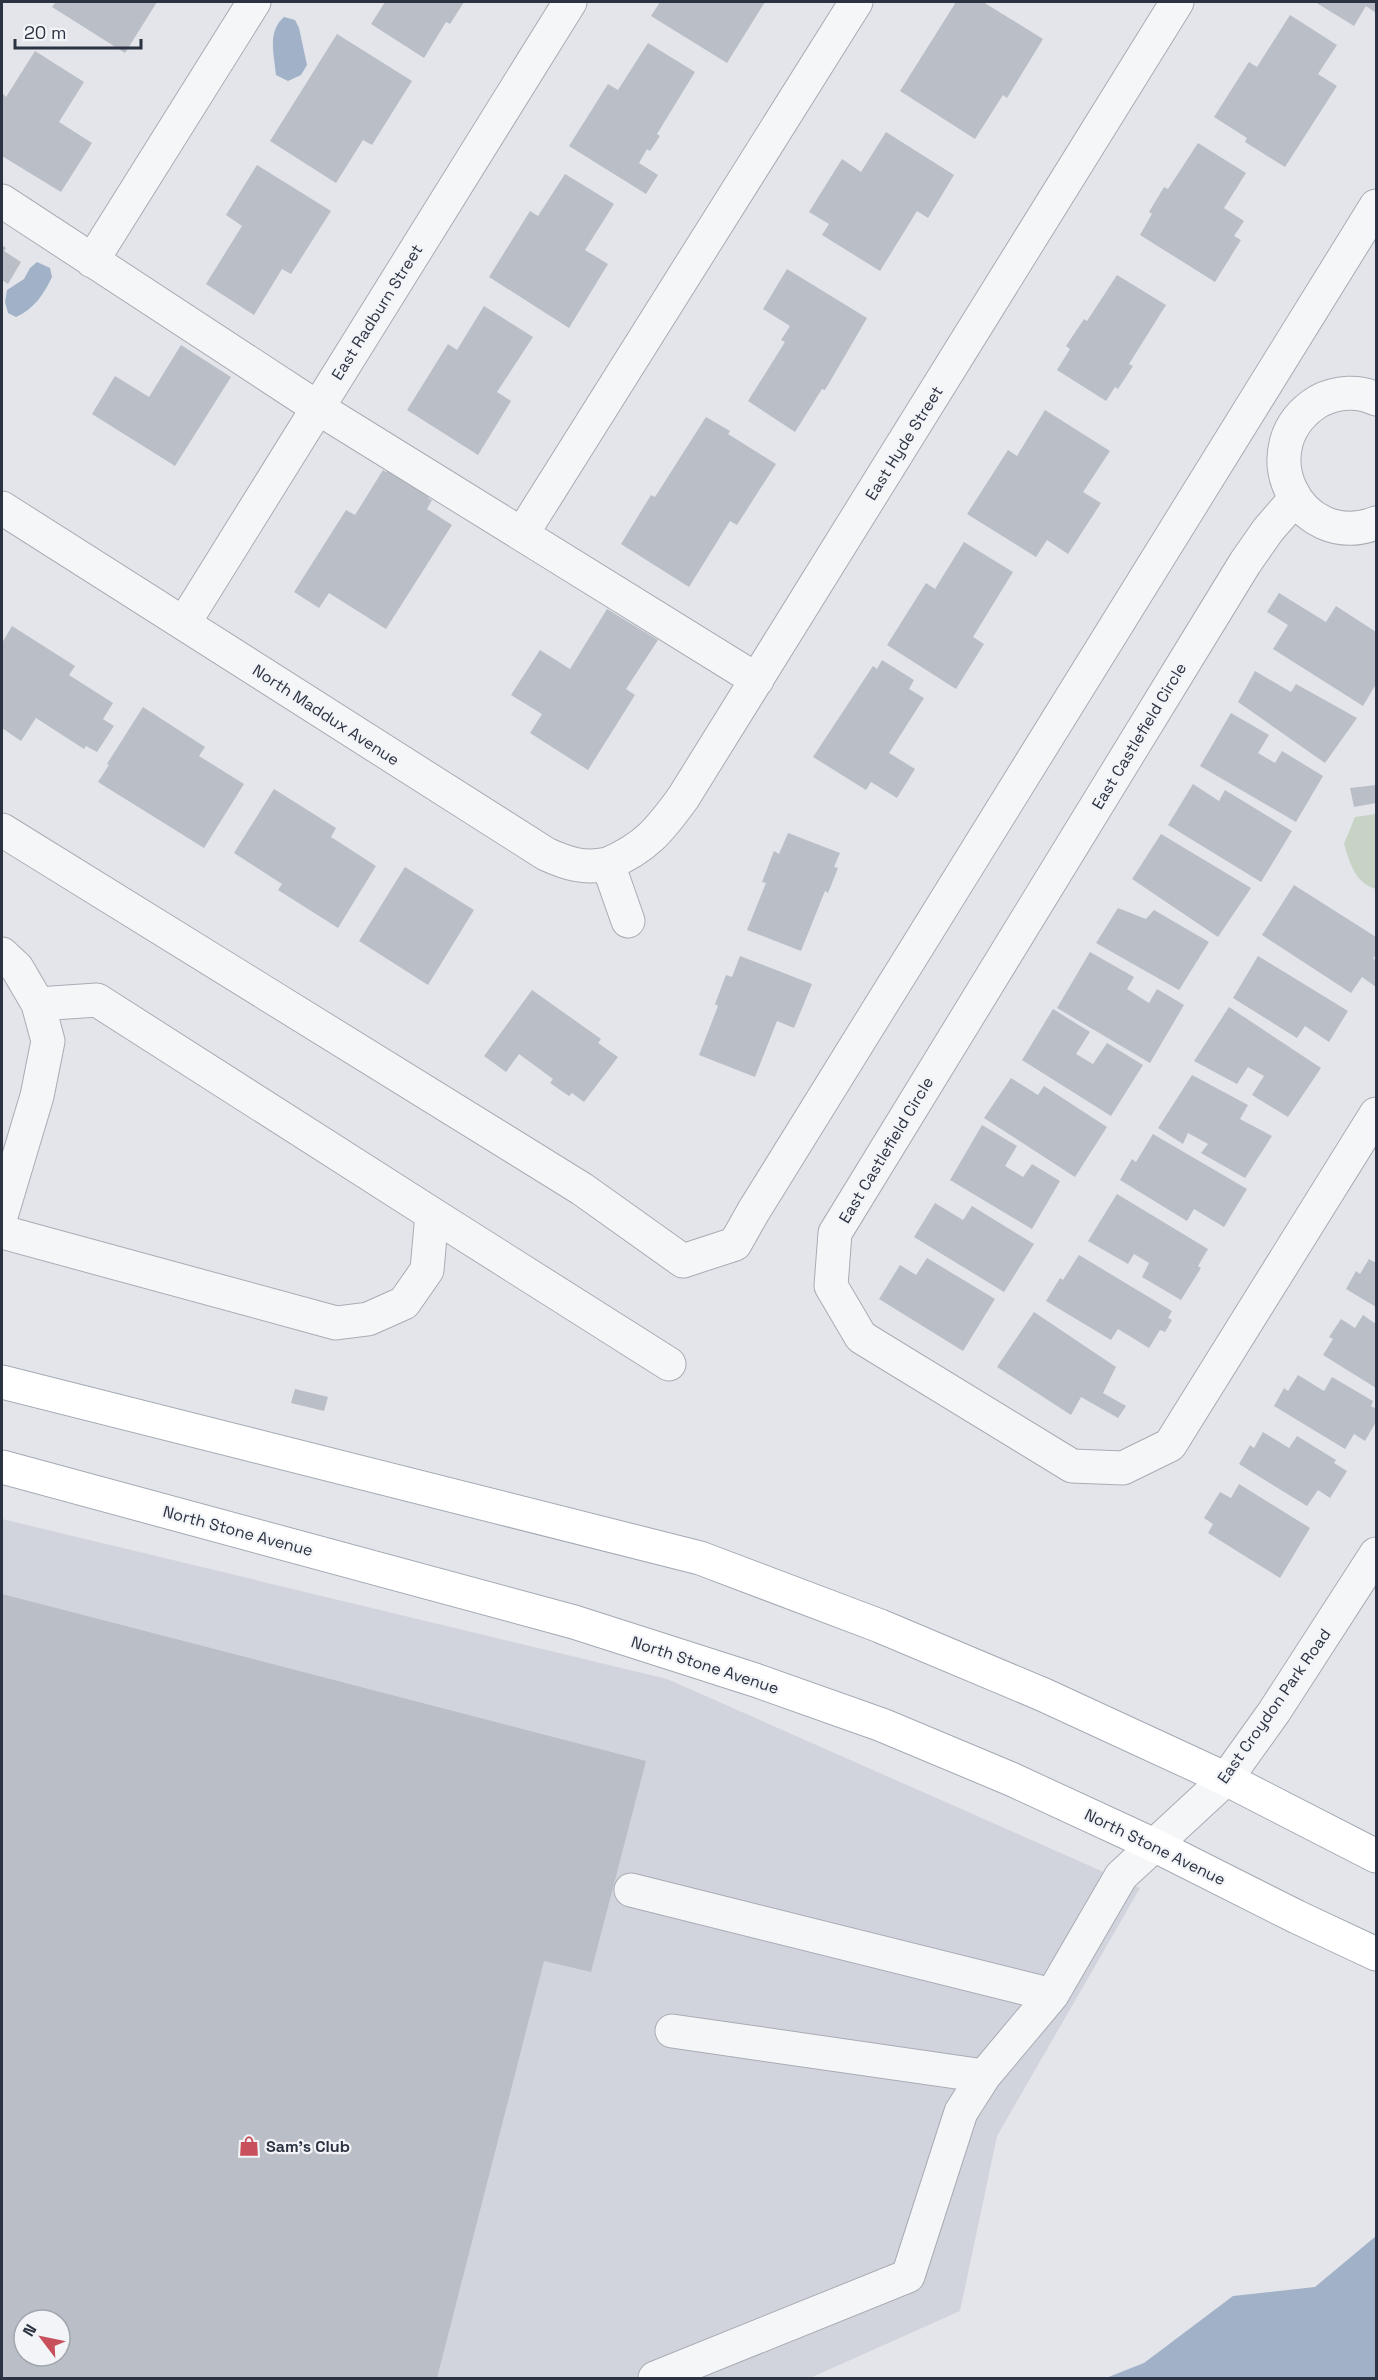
<svg xmlns="http://www.w3.org/2000/svg" width="1378" height="2380" font-family="'Space Grotesk',sans-serif">
<style>
.built{fill:#d1d4dc;fill-rule:evenodd}
.green{fill:#c7d3c4}
.water{fill:#a0b1c8}
.building{fill:#babec7;fill-rule:evenodd}
.lines{fill:none;stroke-linecap:round;stroke-linejoin:round}
.minor-casing{stroke:#a8acb4;stroke-width:35}
.major-casing{stroke:#a3a9b5;stroke-width:35}
.minor{stroke:#f5f6f8;stroke-width:33}
.major{stroke:#fff;stroke-width:33}
.labels{text-anchor:middle;dominant-baseline:central;stroke-width:4.5;stroke-linejoin:round;paint-order:stroke}
.street-label{font-size:16px;fill:#2b3241;stroke:#f2f4f7}
.poi-label{font-size:16px;font-weight:bold;fill:#2b3241;stroke:#f2f4f7;text-anchor:start}
</style>
<rect width="100%" height="100%" fill="#e3e5ea"/>
<path class="built" d="M 2,1519 L 667,1679 L 1140,1888 L 997,2136 L 960,2311 L 810,2378 L 2,2378 ZM 24,2320 L 60,2320 L 60,2356 L 24,2356 Z"/>
<path class="green" d="M 1376,814 L 1376,889 C 1355,883 1350,863 1344,844 L 1355,817 Z"/>
<path class="water" d="M 284,17 L 295,20 L 299,28 L 307,65 L 301,75 L 288,81 L 276,75 C 274,54 267,32 284,17 Z
M 37,262 L 50,268 L 52,277 C 44,294 34,309 16,317 L 8,313 L 5,302 L 7,290 L 24,279 L 30,268 Z
M 1376,2236 L 1376,2378 L 1106,2378 L 1144,2363 L 1233,2296 L 1315,2287 Z"/>
<path class="building" d="M 56,2 L 157,2 L 125,53 L 52,7 Z
M 385,2 L 464,2 L 450,24 L 446,22 L 424,58 L 371,24 Z
M 660,2 L 765,2 L 727,63 L 651,16 Z
M 956,2 L 983,2 L 1043,39 L 1007,98 L 1003,95 L 975,139 L 900,91 Z
M 1315,2 L 1376,2 L 1376,13 L 1366,6 L 1354,26 Z
M 1290,15 L 1337,45 L 1318,74 L 1337,86 L 1285,167 L 1245,142 L 1247,138 L 1214,117 L 1249,62 L 1257,67 Z
M 337,34 L 412,81 L 372,145 L 363,140 L 336,183 L 270,141 Z
M 648,43 L 695,72 L 657,134 L 660,136 L 650,151 L 647,149 L 639,163 L 658,175 L 646,194 L 569,146 L 608,84 L 618,90 Z
M 35,51 L 84,82 L 59,122 L 92,143 L 61,192 L 2,156 L 2,96 L 3,94 L 6,97 Z
M 886,132 L 954,175 L 928,218 L 917,211 L 880,271 L 822,235 L 829,224 L 809,212 L 842,159 L 861,172 Z
M 1198,143 L 1246,173 L 1224,208 L 1244,221 L 1234,236 L 1241,240 L 1215,282 L 1140,235 L 1152,214 L 1149,212 L 1164,187 L 1168,189 Z
M 257,165 L 331,211 L 291,274 L 282,269 L 254,315 L 206,284 L 242,226 L 226,215 Z
M 565,174 L 614,204 L 585,250 L 608,264 L 569,328 L 489,277 L 530,211 L 538,216 Z
M 2,245 L 6,248 L 4,251 L 21,262 L 8,284 L 2,280 Z
M 787,269 L 867,318 L 825,390 L 822,389 L 795,432 L 748,401 L 785,342 L 781,340 L 790,326 L 763,309 Z
M 1117,275 L 1166,305 L 1129,364 L 1133,366 L 1118,389 L 1115,387 L 1106,401 L 1057,370 L 1070,349 L 1066,346 L 1084,319 L 1087,321 Z
M 484,306 L 533,337 L 497,392 L 511,401 L 478,455 L 407,410 L 448,344 L 457,350 Z
M 181,345 L 231,377 L 175,466 L 92,414 L 115,376 L 149,397 Z
M 1045,410 L 1110,451 L 1083,492 L 1101,503 L 1068,554 L 1047,540 L 1036,557 L 967,514 L 1008,450 L 1017,456 Z
M 706,417 L 730,431 L 728,434 L 776,464 L 737,525 L 730,521 L 689,587 L 621,544 L 651,495 L 655,497 Z
M 392,462 L 434,488 L 428,498 L 432,500 L 427,509 L 452,525 L 386,629 L 329,593 L 319,608 L 294,592 L 346,510 L 355,515 L 383,470 L 386,472 Z
M 964,542 L 1013,572 L 973,637 L 984,644 L 956,689 L 887,645 L 926,583 L 935,589 Z
M 1279,593 L 1326,622 L 1336,606 L 1376,632 L 1376,684 L 1363,706 L 1273,649 L 1288,625 L 1267,612 Z
M 607,609 L 658,640 L 626,689 L 635,695 L 588,770 L 530,733 L 542,714 L 511,695 L 540,650 L 570,669 Z
M 12,626 L 75,666 L 69,675 L 113,703 L 103,719 L 114,726 L 97,752 L 86,746 L 84,749 L 36,718 L 21,741 L 2,728 L 2,643 Z
M 882,660 L 914,680 L 909,689 L 924,698 L 889,753 L 915,769 L 897,798 L 871,782 L 866,790 L 813,757 L 873,666 L 877,669 Z
M 1255,671 L 1291,692 L 1296,684 L 1357,718 L 1325,763 L 1238,702 Z
M 143,707 L 205,747 L 199,756 L 244,784 L 204,848 L 98,782 L 109,765 L 107,764 Z
M 1231,713 L 1269,735 L 1258,753 L 1275,763 L 1282,751 L 1323,776 L 1296,822 L 1200,766 Z
M 1193,784 L 1219,801 L 1225,790 L 1292,831 L 1261,882 L 1168,825 Z
M 1376,785 L 1376,803 L 1354,807 L 1350,788 Z
M 274,789 L 336,828 L 331,837 L 376,866 L 338,928 L 278,890 L 282,884 L 234,853 Z
M 788,833 L 840,853 L 834,867 L 838,868 L 828,893 L 825,891 L 801,951 L 747,930 L 766,883 L 762,882 L 774,851 L 779,854 Z
M 1161,834 L 1251,888 L 1218,937 L 1132,879 Z
M 405,867 L 474,910 L 428,985 L 359,941 Z
M 1294,885 L 1376,937 L 1376,954 L 1373,959 L 1376,960 L 1376,987 L 1362,977 L 1351,993 L 1262,935 Z
M 1118,908 L 1146,919 L 1154,910 L 1209,942 L 1179,990 L 1096,943 Z
M 1090,952 L 1134,977 L 1127,989 L 1149,1003 L 1157,989 L 1184,1005 L 1150,1063 L 1057,1008 Z
M 740,956 L 812,984 L 794,1028 L 777,1021 L 755,1077 L 699,1055 L 718,1006 L 715,1004 L 726,975 L 732,977 Z
M 1258,956 L 1348,1011 L 1329,1042 L 1305,1026 L 1297,1038 L 1233,998 Z
M 532,990 L 601,1039 L 598,1043 L 618,1057 L 584,1102 L 572,1093 L 569,1096 L 550,1083 L 553,1079 L 519,1054 L 506,1072 L 484,1056 Z
M 1229,1007 L 1321,1068 L 1288,1117 L 1252,1095 L 1264,1076 L 1248,1067 L 1237,1084 L 1194,1061 Z
M 1053,1009 L 1090,1032 L 1076,1054 L 1093,1064 L 1107,1043 L 1143,1065 L 1111,1116 L 1022,1060 Z
M 1192,1075 L 1248,1105 L 1240,1119 L 1272,1136 L 1245,1178 L 1201,1153 L 1208,1144 L 1188,1133 L 1183,1144 L 1158,1128 Z
M 1011,1078 L 1038,1095 L 1044,1086 L 1107,1127 L 1075,1177 L 984,1118 Z
M 982,1125 L 1017,1146 L 1005,1166 L 1023,1177 L 1032,1164 L 1060,1181 L 1032,1229 L 950,1180 Z
M 1153,1134 L 1247,1189 L 1224,1227 L 1194,1209 L 1187,1221 L 1120,1180 L 1132,1159 L 1136,1162 Z
M 1117,1194 L 1208,1249 L 1198,1266 L 1201,1268 L 1181,1300 L 1142,1277 L 1149,1263 L 1134,1254 L 1128,1264 L 1088,1241 Z
M 935,1203 L 963,1220 L 972,1206 L 1034,1244 L 1004,1292 L 914,1237 Z
M 1079,1255 L 1172,1311 L 1168,1318 L 1172,1320 L 1165,1332 L 1160,1330 L 1149,1348 L 1118,1329 L 1111,1340 L 1046,1301 L 1060,1278 L 1063,1280 Z
M 927,1258 L 995,1299 L 963,1351 L 879,1299 L 900,1265 L 916,1275 Z
M 1369,1259 L 1376,1263 L 1376,1307 L 1346,1289 L 1356,1271 L 1360,1274 Z
M 1034,1312 L 1116,1367 L 1103,1393 L 1126,1406 L 1118,1418 L 1081,1397 L 1071,1415 L 997,1367 Z
M 1363,1315 L 1376,1324 L 1376,1388 L 1323,1355 L 1333,1339 L 1329,1337 L 1341,1319 L 1355,1328 Z
M 1298,1375 L 1324,1391 L 1332,1377 L 1373,1401 L 1371,1406 L 1376,1409 L 1376,1422 L 1365,1441 L 1354,1434 L 1345,1449 L 1274,1406 L 1284,1388 L 1288,1391 Z
M 295,1389 L 328,1397 L 324,1411 L 291,1403 Z
M 1263,1432 L 1289,1448 L 1297,1436 L 1336,1460 L 1334,1463 L 1347,1471 L 1330,1498 L 1318,1490 L 1307,1506 L 1239,1464 L 1250,1445 L 1254,1448 Z
M 1239,1484 L 1310,1528 L 1280,1578 L 1208,1533 L 1213,1524 L 1204,1518 L 1220,1492 L 1231,1498 Z
M 2,1594 L 646,1761 L 591,1972 L 544,1961 L 437,2378 L 2,2378 ZM 24,2320 L 60,2320 L 60,2356 L 24,2356 Z"/>
<g class="lines">
<g class="minor-casing">
<path id="minor" d="M 2,201 L 318,408 L 757,680
M 92,261 L 254,2
M 1376,399 C 1359,390 1336,392 1319,401 C 1246,445 1298,553 1376,523
M 1295,499 L 1268,530 L 1245,563 L 835,1233 L 831,1286 L 861,1337 L 1072,1466 L 1123,1468 L 1170,1445 L 1376,1114
M 2,508 L 546,854 C 568,864 584,869 608,864 L 628,921
M 522,534 L 856,2
M 184,623 L 570,2
M 2,830 L 582,1189 L 683,1261 L 735,1244 L 753,1212 L 1376,206
M 608,864 C 646,847 659,831 683,798 L 1177,2
M 2,954 L 17,968 L 38,1004 L 48,1041 L 37,1096 L 2,1213
M 432,1214 L 669,1364
M 2,1232 L 336,1323 L 368,1319 L 404,1303 L 427,1270 L 432,1214 L 97,1000 L 38,1004
M 631,1890 L 1052,1995
M 672,2031 L 984,2076
M 655,2378 L 908,2276 L 961,2112 L 984,2076 L 1052,1995 L 1121,1876 L 1226,1779 L 1274,1712 L 1376,1554"/>
</g>
<g class="major-casing">
<path id="major" d="M 2,1382 L 700,1558 L 880,1626 L 1044,1695 L 1226,1779 L 1376,1856
M 2,1467 L 574,1622 L 755,1680 L 882,1725 L 1011,1779 L 1156,1846 L 1297,1917 L 1376,1954"/>
</g>
<use href="#minor" class="minor"/>
<use href="#major" class="major"/>
</g>
<defs>
<g id="shop-bare" transform="scale(1.62)"><path d="M-5-2.5h2.3a2.7 3.5 0 0 1 5.4 0H5L5.5 6h-11ZM-1.5-2.5h3a1.5 2.3 0 0 0-3 0Z" fill="#c7505c" stroke="#f2f4f7" stroke-width="2.5" paint-order="stroke"/></g>
</defs>
<g fill-rule="evenodd">
<use href="#shop-bare" x="249" y="2146"/>
</g>
<g class="labels">
<g class="street-label">
<text transform="translate(377 312) rotate(-58)">East Radburn Street</text>
<text transform="translate(904 443) rotate(-58)">East Hyde Street</text>
<text transform="translate(326 715) rotate(33)">North Maddux Avenue</text>
<text transform="translate(1139 736) rotate(-59)">East Castlefield Circle</text>
<text transform="translate(886 1150) rotate(-59)">East Castlefield Circle</text>
<text transform="translate(238 1531) rotate(15)">North Stone Avenue</text>
<text transform="translate(705 1665) rotate(18)">North Stone Avenue</text>
<text transform="translate(1274 1706) rotate(-55)">East Croydon Park Road</text>
<text transform="translate(1155 1847) rotate(26)">North Stone Avenue</text>
</g>
<g class="poi-label">
<text x="266" y="2146">Sam's Club</text>
</g>
</g>
<rect width="1378" height="2380" fill="none" stroke="#2b3241" stroke-width="6"/>
<g transform="translate(42 2338) rotate(302)"><circle r="28" fill="#f2f4f7" stroke="#a2a6ae" stroke-width="1.5"/>
<path d="M0-4.5L10 22L0 15L-10 22Z" fill="#c7505c"/>
<text y="-9" font-size="16" font-weight="bold" text-anchor="middle" fill="#2b3241">N</text>
</g>
<path d="M15 39v9h126v-9" fill="none" stroke="#2b3241" stroke-width="3"/>
<text x="24" y="39" font-size="18" fill="#2b3241" stroke="#f2f4f7" stroke-width="4.5" paint-order="stroke">20 m</text>
</svg>
